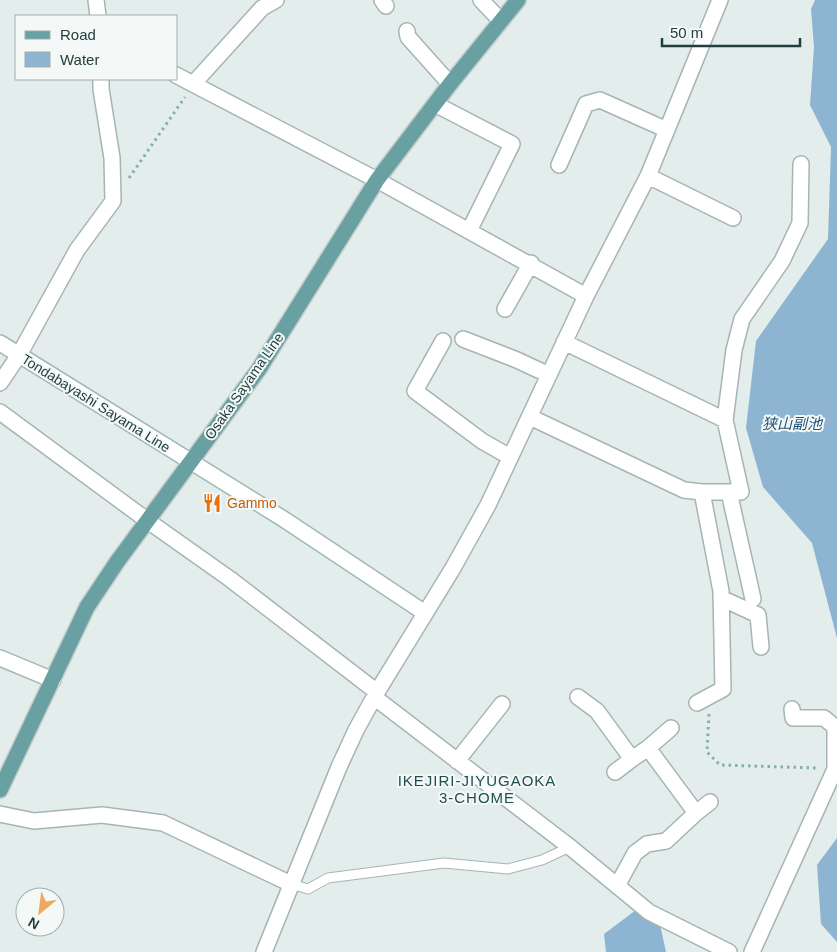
<svg xmlns="http://www.w3.org/2000/svg" width="837" height="952" font-family="Helvetica,'Noto Sans JP',sans-serif">
<style>
.water{fill:#8db4d0}
.lines{fill:none;stroke-linecap:round;stroke-linejoin:round}
.lane-casing{stroke:#a6b5b4;stroke-width:11}
.street-casing{stroke:#a6b5b4;stroke-width:18}
.secondary-casing{stroke:#a2b8b6;stroke-width:18}
.primary-casing{stroke:#c1c9c9;stroke-width:18}
.path{stroke:#84afad;stroke-width:3;stroke-dasharray:2.5 4;stroke-linecap:butt}
.lane{stroke:#fff;stroke-width:9}
.street{stroke:#fff;stroke-width:15}
.secondary{stroke:#fff;stroke-width:15}
.primary{stroke:#69a0a1;stroke-width:15}
.labels{text-anchor:middle;dominant-baseline:central;stroke-width:4;stroke-linejoin:round;paint-order:stroke}
.street-label{font-size:14px;fill:#233e3e;stroke:#f4f9f8}
.food-label{font-size:14px;fill:#c56008;stroke:#f4f9f8;text-anchor:start}
.water-label{font-size:15px;font-style:italic;fill:#1e5178;stroke:#f4f9f8}
.neighbourhood-label{font-size:15px;letter-spacing:1px;fill:#1f4e4f;stroke:#f4f9f8}
</style>
<rect width="100%" height="100%" fill="#e3edeb"/>
<path class="water" d="M 815,0 L 837,0 L 837,638 L 812,543 L 763,487 L 746,428 L 756,341 L 828,239 L 831,147 L 810,105 L 814,47 L 811,9 Z
M 837,838 L 837,942 L 821,924 L 817,865 Z
M 636,910 L 644,918 L 660,924 L 666,952 L 606,952 L 604,934 Z"/>
<g class="lines">
<g class="lane-casing">
<path id="lane" d="M 291,884 L 308,889 L 328,878 L 444,863 L 508,869 L 542,860 L 570,847"/>
</g>
<g class="street-casing">
<path id="street" d="M 96,0 L 98,16
M 382,0 L 386,6
M 481,0 L 501,21
M 407,31 L 408,37 L 450,84
M 176,75 L 193,84 L 262,8 L 276,0
M 193,84 L 377,180 L 586,296
M 435,104 L 512,144 L 469,231
M 559,165 L 586,104 L 600,100 L 667,130
M 648,176 L 733,218
M 505,309 L 531,263
M 463,339 L 517,360 L 549,375
M 443,341 L 415,391 L 482,441 L 510,457
M 564,342 L 725,420
M 0,383 L 19,355 L 77,250 L 113,201 L 112,158 L 101,89 L 101,79
M 0,412 L 148,521 L 230,579 L 377,692
M 530,417 L 684,490 L 702,492 L 721,591 L 723,689 L 697,703
M 702,492 L 741,492 L 725,420 L 734,350 L 742,319 L 782,261 L 800,223 L 801,164
M 729,492 L 753,599
M 721,598 L 758,615 L 761,647
M 0,658 L 53,680
M 374,697 L 570,847 L 649,912 L 729,952
M 578,697 L 597,711 L 632,759 L 648,748 L 696,813 L 666,841 L 647,844 L 635,853 L 617,886
M 648,748 L 671,728
M 457,761 L 502,704
M 615,772 L 632,759
M 696,813 L 710,802
M 0,814 L 34,821 L 102,815 L 163,823 L 291,884
M 264,952 L 339,767 L 356,730 L 377,692 L 453,568 L 488,505 L 586,296 L 648,176 L 720,0
M 752,952 L 835,769 L 835,727 L 824,718 L 793,718 L 792,709"/>
</g>
<g class="secondary-casing">
<path id="secondary" d="M 0,343 L 285,520 L 425,613"/>
</g>
<g class="primary-casing">
<path id="primary" d="M 0,790 L 87,607 L 117,562 L 259,369 L 377,180 L 450,84 L 518,0"/>
</g>
<path class="path" d="M 129,178 L 185,97
M 709,714 L 707,752 L 720,765 L 817,768"/>
<use href="#lane" class="lane"/>
<use href="#street" class="street"/>
<use href="#secondary" class="secondary"/>
<use href="#primary" class="primary"/>
</g>
<defs>
<g id="restaurant-bare" transform="scale(1.5)"><path d="M-5-6h1v4h1v-4h1v4h1v-4h1v5L-1.5 .5V6h-2V.5L-5-1ZM5-6V6H3V1.5H1.5Q1.5-4 5-6Z" fill="#e8710a" stroke="#f4f9f8" stroke-width="2.5" paint-order="stroke"/></g>
</defs>
<g fill-rule="evenodd">
<use href="#restaurant-bare" x="212" y="503"/>
</g>
<g class="labels">
<g class="street-label">
<text transform="translate(244 386) rotate(-55)">Osaka Sayama Line</text>
<text transform="translate(96 403) rotate(32)">Tondabayashi Sayama Line</text>
</g>
<g class="food-label">
<text x="227" y="503">Gammo</text>
</g>
<g class="water-label">
<text x="792" y="423">狭山副池</text>
</g>
<g class="neighbourhood-label">
<text x="477" y="780">IKEJIRI-JIYUGAOKA<tspan x="477" dy="17">3-CHOME</tspan></text>
</g>
</g>
<rect x="15" y="15" width="162" height="65" fill="#f4f9f8" stroke="#a0aeae"/>
<rect x="25" y="31" width="25" height="8" fill="#69a0a1" stroke="#a0aeae"/>
<text x="60" y="40" font-size="15" fill="#233e3e">Road</text>
<rect x="25" y="52" width="25" height="15" fill="#8db4d0" stroke="#a0aeae"/>
<text x="60" y="65" font-size="15" fill="#233e3e">Water</text>
<g transform="translate(40 912) rotate(209)"><circle r="24" fill="#f4f9f8" stroke="#a0aeae"/>
<path d="M0-4L9 19L0 12L-9 19Z" fill="#eea860"/>
<text y="-8" font-size="14" font-weight="bold" text-anchor="middle" fill="#233e3e">N</text>
</g>
<path d="M662 38v8h138v-8" fill="none" stroke="#233e3e" stroke-width="2.5"/>
<text x="670" y="38" font-size="15" fill="#233e3e" stroke="#f4f9f8" stroke-width="4" paint-order="stroke">50 m</text>
</svg>
